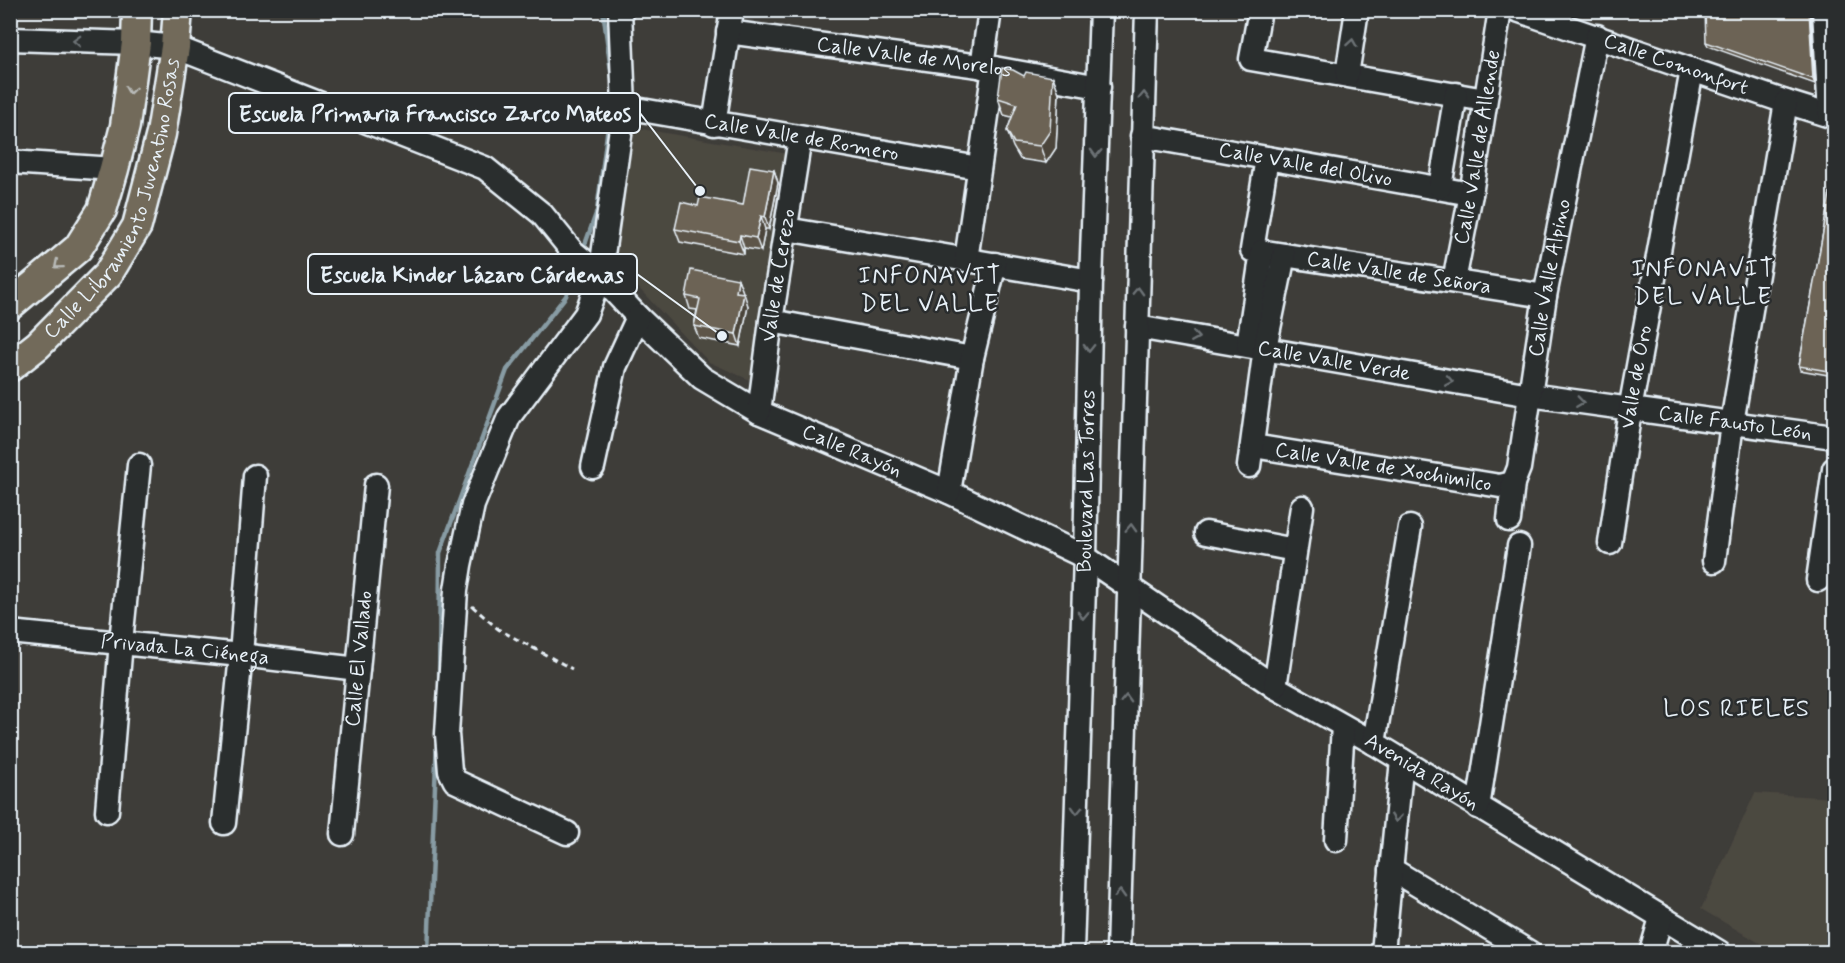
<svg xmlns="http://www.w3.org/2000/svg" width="1845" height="963" font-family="Mynerve,sans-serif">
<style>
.built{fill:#4c4841}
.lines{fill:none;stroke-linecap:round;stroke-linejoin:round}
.stream{stroke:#889ca4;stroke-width:4.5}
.minor-casing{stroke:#e8f1f8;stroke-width:27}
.major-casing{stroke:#e8f1f8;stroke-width:33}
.path{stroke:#e8f1f8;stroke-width:3;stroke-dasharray:6 4.5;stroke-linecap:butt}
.minor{stroke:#2a2d2e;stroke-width:22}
.major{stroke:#726b5a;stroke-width:28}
.wall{fill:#5d5548;stroke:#e8f1f8;stroke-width:1.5}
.shaded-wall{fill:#4c453b;stroke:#e8f1f8;stroke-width:1.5}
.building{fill:#6c6354;stroke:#e8f1f8;stroke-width:1.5}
.oneway{stroke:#6c7275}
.oneway2{stroke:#b9bbb9}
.labels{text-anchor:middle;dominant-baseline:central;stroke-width:5;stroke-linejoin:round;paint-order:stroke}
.street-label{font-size:21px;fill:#e8f1f8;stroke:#2a2d2e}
.quarter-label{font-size:24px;letter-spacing:1.5px;fill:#e8f1f8;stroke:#2a2d2e}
.leader{fill:none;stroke:#e8f1f8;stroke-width:2}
.callout-dot{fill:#e8f1f8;stroke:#2a2d2e;stroke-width:2}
.callout{fill:#2a2d2e;stroke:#e8f1f8;stroke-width:2}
.callout-label{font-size:22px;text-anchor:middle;font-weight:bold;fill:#e8f1f8}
</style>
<rect width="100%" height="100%" fill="#3e3d39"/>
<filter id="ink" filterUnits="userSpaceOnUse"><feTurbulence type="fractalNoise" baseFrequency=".0167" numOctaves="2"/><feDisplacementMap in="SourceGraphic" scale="12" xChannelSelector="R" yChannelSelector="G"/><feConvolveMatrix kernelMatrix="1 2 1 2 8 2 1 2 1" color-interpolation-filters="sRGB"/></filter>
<g filter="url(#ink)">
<path class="built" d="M 630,127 L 788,154 L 752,381 L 709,362 L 606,254 Z
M 1755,793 L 1834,798 L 1834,952 L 1775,952 L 1701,909 Z"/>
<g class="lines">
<path class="stream" d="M 583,250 L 597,211 L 613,87 L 603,10
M 439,688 L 440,553 L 507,370 L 566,296 L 578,263
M 428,952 L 437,739"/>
<g class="minor-casing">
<g id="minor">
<path d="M 1260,10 L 1251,59 L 1485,100"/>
<path id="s1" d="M 1517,10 L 1786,102 L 1834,117"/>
<path d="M 1824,10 L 1830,115"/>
<path id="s2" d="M 728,32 L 994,68 L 1099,87"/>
<path id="s3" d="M 10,39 L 136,43 L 175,47 L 485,168 L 542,214 L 572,251 L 589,265 L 638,317 L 702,378 L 759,412 L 949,492 L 1085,557 L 1275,687 L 1374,743 L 1719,952"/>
<path d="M 982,67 L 990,10"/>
<path d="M 1347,75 L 1357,10"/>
<path id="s4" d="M 624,107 L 979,168"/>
<path d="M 714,124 L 732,10"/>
<path id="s5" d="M 1142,136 L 1471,194"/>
<path id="s6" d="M 1267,158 L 1252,250 L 1545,296"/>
<path d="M 10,162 L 114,169"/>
<path d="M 1440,187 L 1456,94"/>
<path d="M 786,229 L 1091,281"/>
<path d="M 966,260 L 994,68"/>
<path id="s7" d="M 1454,281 L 1471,194 L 1500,10"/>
<path d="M 771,321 L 972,358"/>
<path id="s8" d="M 1137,327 L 1530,395 L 1834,437"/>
<path d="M 1248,345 L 1262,251"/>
<path id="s9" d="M 759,412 L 771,321 L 800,138"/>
<path id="s10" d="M 1253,446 L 1500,486 L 1513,483"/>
<path d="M 1249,466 L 1265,348 L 1284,255"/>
<path d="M 593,467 L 615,367 L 638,317"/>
<path d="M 949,492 L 972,358 L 995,264"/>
<path id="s11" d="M 1509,520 L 1513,483 L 1519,468 L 1545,296 L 1597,36"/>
<path d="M 1206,533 L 1295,550"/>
<path id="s12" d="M 1610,543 L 1630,410 L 1692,70"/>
<path d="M 1714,561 L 1732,423 L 1786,102"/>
<path d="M 1818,580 L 1834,469"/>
<path id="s13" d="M 10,632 L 241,655 L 358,669"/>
<path d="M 1275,687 L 1302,507"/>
<path d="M 1374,743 L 1410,527"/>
<path d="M 1478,807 L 1519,546"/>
<path d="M 107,811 L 121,642 L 139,465"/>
<path d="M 224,823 L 241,655 L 255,476"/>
<path d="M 567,833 L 455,781 L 450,771 L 447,734 L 456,590 L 460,565 L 473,505 L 509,417 L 586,314 L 600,276 L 624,107 L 620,10"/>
<path id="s14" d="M 342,834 L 376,485"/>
<path d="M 1336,840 L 1343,726"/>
<path d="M 1391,869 L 1529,952"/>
<path id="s15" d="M 1072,952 L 1085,557 L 1091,281 L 1101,10"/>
<path d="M 1118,952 L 1147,10"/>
<path d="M 1383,952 L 1402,760"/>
<path d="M 1651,952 L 1661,918"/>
</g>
</g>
<g class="major-casing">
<g id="major">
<path d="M 10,305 L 78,248 L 102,210 L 114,169 L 125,126 L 136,43 L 137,10"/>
<path id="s16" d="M 10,367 L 38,345 L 108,274 L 137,226 L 161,134 L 175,47 L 178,10"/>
</g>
</g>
<path class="path" d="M 472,606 L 498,629 L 572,669"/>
<use href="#minor" class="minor"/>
<use href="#major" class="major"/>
</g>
<path class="wall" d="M 1810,10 L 1815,84 L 1708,46 L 1706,42 Z
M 1024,76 L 1053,77 L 1059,93 L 1056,148 L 1046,163 L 1020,159 L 1013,147 L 1007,131 L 1012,117 L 1004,115 L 998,98 Z
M 774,170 L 778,183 L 769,229 L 765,229 L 761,251 L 744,248 L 744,254 L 680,242 L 675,229 L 743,205 Z
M 1834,171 L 1834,376 L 1800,370 L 1799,366 Z
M 738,279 L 743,293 L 748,306 L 740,346 L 699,338 L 694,326 L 697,310 L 690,309 L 686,296 Z"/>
<path class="shaded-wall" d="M 1809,10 L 1810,10 L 1815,84 L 1813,79 Z
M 1053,77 L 1059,93 L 1056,148 L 1046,163 L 1040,146 Z
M 774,170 L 778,183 L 769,229 L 765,217 Z
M 761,216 L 765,229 L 761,251 L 756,238 Z
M 740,235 L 744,248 L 744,254 L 739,241 Z
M 738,279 L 743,292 L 740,304 L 736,292 Z
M 744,293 L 748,306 L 740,346 L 736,334 Z"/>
<path class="building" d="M 1705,10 L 1809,10 L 1813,79 L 1706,42 Z
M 1002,68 L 1013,70 L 1024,76 L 1026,72 L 1053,77 L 1050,131 L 1040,146 L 1014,143 L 1007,131 L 1017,104 L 998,98 Z
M 750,166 L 774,170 L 765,217 L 761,216 L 756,238 L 740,235 L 739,241 L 675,229 L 681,202 L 698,206 L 700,197 L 743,205 Z
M 1834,171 L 1834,372 L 1799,366 Z
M 691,270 L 738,279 L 736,292 L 744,293 L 736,334 L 694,326 L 700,299 L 686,296 Z"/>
<defs><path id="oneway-chevron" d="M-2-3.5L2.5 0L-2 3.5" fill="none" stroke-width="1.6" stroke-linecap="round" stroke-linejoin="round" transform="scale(1.5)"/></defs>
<g class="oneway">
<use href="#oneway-chevron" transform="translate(77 41) rotate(-178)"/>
<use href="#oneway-chevron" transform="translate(1352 43) rotate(-81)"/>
<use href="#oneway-chevron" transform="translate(1144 96) rotate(-88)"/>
<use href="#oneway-chevron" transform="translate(1096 153) rotate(92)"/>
<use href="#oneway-chevron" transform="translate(1138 291) rotate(-88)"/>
<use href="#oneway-chevron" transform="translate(1195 337) rotate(9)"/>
<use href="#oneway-chevron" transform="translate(1089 348) rotate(91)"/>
<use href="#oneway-chevron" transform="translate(1449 381) rotate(10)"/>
<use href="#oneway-chevron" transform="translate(1580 402) rotate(8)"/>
<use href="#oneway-chevron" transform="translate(1131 528) rotate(-88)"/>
<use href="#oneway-chevron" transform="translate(1083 615) rotate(92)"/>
<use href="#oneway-chevron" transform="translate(1126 699) rotate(-88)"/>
<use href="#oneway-chevron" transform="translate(1077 810) rotate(92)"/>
<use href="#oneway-chevron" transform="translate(1396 818) rotate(96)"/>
<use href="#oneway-chevron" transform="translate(1120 894) rotate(-88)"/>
</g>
<g class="oneway2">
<use href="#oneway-chevron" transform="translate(130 90) rotate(98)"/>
<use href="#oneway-chevron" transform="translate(58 265) rotate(140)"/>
</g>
</g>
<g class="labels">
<g class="street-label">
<text stroke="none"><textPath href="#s2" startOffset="188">Calle Valle de Morelos</textPath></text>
<text stroke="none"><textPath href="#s1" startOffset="168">Calle Comonfort</textPath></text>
<text stroke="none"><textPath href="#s4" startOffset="180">Calle Valle de Romero</textPath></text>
<text stroke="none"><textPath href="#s7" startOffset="136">Calle Valle de Allende</textPath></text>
<text stroke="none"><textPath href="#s5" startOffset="166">Calle Valle del Olivo</textPath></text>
<text stroke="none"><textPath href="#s16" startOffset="206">Calle Libramiento Juventino Rosas</textPath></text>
<text stroke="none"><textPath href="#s6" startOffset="242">Calle Valle de Señora</textPath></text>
<text stroke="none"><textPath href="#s9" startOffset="138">Valle de Cerezo</textPath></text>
<text stroke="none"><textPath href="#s11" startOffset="246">Calle Valle Alpino</textPath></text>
<text stroke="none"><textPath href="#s8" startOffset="200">Calle Valle Verde</textPath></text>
<text stroke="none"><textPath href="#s12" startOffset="168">Valle de Oro</textPath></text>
<text stroke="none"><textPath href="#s8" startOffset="606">Calle Fausto León</textPath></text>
<text stroke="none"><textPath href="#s3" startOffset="968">Calle Rayón</textPath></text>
<text stroke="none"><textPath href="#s10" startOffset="132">Calle Valle de Xochimilco</textPath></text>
<text stroke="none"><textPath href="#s15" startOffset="471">Boulevard Las Torres</textPath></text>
<text stroke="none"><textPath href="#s13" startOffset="176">Privada La Ciénega</textPath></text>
<text stroke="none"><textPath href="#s14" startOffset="176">Calle El Vallado</textPath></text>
<text stroke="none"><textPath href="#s3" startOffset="1624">Avenida Rayón</textPath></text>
</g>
<g class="quarter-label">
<text x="1703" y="269">INFONAVIT<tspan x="1703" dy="28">DEL VALLE</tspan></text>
<text x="930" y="276">INFONAVIT<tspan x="930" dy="28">DEL VALLE</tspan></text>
<text x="1737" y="709">LOS RIELES</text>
</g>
</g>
<path class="leader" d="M700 191L640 113M722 336L637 274"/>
<g class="callout-dot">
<circle cx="700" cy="191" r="6"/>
<circle cx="722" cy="336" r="6"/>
</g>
<g class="callout">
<rect x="229" y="93" width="411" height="40" rx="6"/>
<rect x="308" y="254" width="329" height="40" rx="6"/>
</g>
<g class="callout-label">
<text x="435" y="121">Escuela Primaria Francisco Zarco Mateos</text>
<text x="472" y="282">Escuela Kinder Lázaro Cárdenas</text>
</g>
<rect width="1845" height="963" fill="none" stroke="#2a2d2e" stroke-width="36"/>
<rect x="18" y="18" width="1809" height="927" fill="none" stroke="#e8f1f8" stroke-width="2" filter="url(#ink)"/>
</svg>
